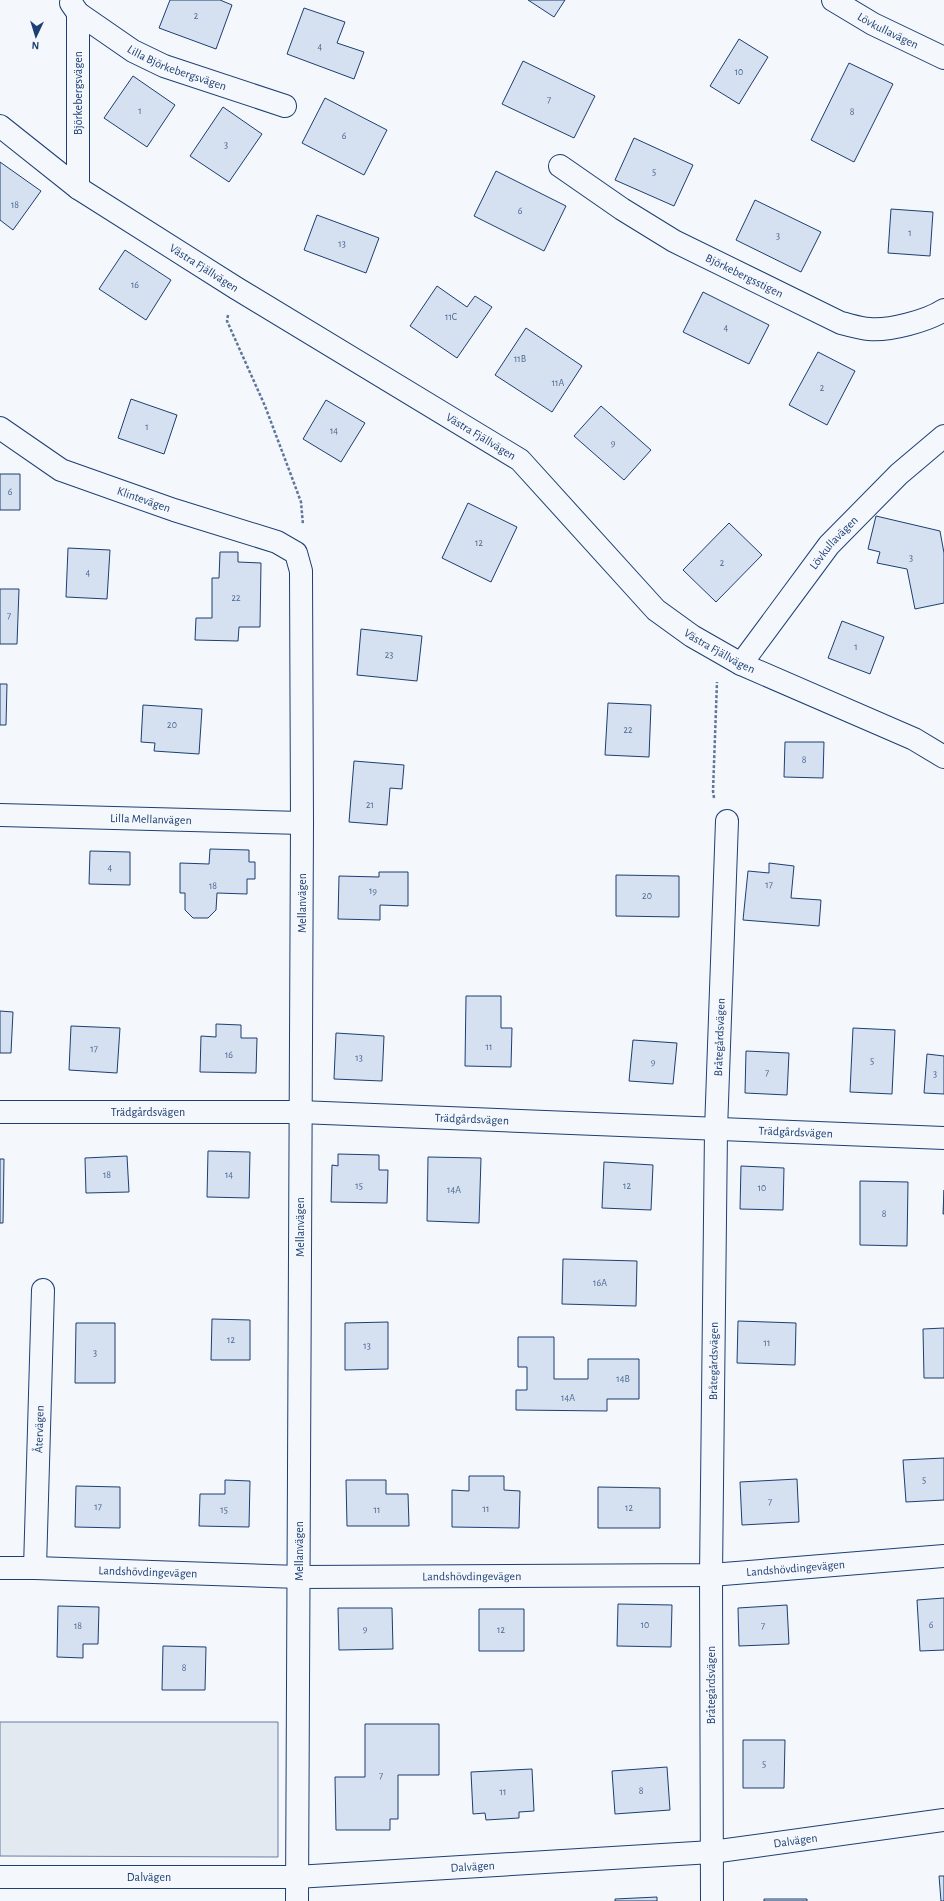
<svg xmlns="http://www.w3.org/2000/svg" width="944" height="1901" font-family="'Alegreya Sans',sans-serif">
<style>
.green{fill:#e3e9f0;stroke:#687fa3}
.building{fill:#d5e0f0;stroke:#1d3f73}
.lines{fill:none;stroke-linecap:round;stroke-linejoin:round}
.minor-casing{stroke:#1d3f73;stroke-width:24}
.path{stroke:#5e769c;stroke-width:2.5;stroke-dasharray:3 2;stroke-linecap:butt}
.minor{stroke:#f4f7fb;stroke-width:22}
.labels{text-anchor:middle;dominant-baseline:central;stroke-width:3;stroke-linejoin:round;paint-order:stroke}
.number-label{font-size:10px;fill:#4b6792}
.street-label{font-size:12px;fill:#1d3f73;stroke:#f4f7fb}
</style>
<rect width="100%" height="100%" fill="#f4f7fb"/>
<path class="green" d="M 0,1722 L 278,1722 L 278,1857 L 0,1856 Z"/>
<path class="building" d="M 170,0 L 220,0 L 232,5 L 216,49 L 159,28 Z
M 528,0 L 565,0 L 554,17 Z
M 304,8 L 345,22 L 337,43 L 364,52 L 354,79 L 287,54 Z
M 739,39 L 768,57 L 739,104 L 710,86 Z
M 523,61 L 595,96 L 574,138 L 502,104 Z
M 849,63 L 893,84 L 854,162 L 811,140 Z
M 133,76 L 175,105 L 147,147 L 104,118 Z
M 325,98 L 387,130 L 364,175 L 302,143 Z
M 223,107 L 262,134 L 229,182 L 190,156 Z
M 634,138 L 693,165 L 674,206 L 615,180 Z
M 0,162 L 41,191 L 13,230 L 0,220 Z
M 496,171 L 566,206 L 544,251 L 474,216 Z
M 755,200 L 821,232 L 801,272 L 736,240 Z
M 891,209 L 933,212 L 930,256 L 888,253 Z
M 317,215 L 379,238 L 366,273 L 304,250 Z
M 125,250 L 171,280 L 146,320 L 99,289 Z
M 437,286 L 467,307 L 475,296 L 492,307 L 457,358 L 410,326 Z
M 703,292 L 769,325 L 749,364 L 683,332 Z
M 526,328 L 582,366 L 552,412 L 495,375 Z
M 818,352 L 855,371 L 827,425 L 789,405 Z
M 131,399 L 177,415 L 164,454 L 118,438 Z
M 326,400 L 365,423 L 341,462 L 303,439 Z
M 601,406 L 651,450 L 624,480 L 574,436 Z
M 0,474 L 20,474 L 20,510 L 0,510 Z
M 468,503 L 517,527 L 491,582 L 442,558 Z
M 876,516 L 940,531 L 944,553 L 944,603 L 915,609 L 907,569 L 877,563 L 880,552 L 868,549 Z
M 729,523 L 762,555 L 716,602 L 683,570 Z
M 68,548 L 110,550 L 107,599 L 66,597 Z
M 220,552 L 238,552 L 238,562 L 261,563 L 260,627 L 239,627 L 238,641 L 195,640 L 196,618 L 212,618 L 212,578 L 219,578 Z
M 0,589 L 19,589 L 17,644 L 0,644 Z
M 842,621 L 884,637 L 870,674 L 828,658 Z
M 361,629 L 422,636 L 417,681 L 357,675 Z
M 0,684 L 7,684 L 6,725 L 0,725 Z
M 608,703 L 651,705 L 649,757 L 605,755 Z
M 143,705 L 202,709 L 199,754 L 154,751 L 155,743 L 141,742 Z
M 785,742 L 824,742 L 823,778 L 784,777 Z
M 354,761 L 404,765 L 402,789 L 390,788 L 387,825 L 349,822 Z
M 210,849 L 249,850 L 249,862 L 255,862 L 255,879 L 247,879 L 247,894 L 217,893 L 216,910 L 208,918 L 193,918 L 185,910 L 185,893 L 180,893 L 180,863 L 209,864 Z
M 90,851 L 130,852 L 130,885 L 89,884 Z
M 769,863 L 794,866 L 791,898 L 821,900 L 819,926 L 743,920 L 748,871 L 769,873 Z
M 379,872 L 408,872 L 408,906 L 380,905 L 380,920 L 338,919 L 339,876 L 379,877 Z
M 616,875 L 679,876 L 679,917 L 616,916 Z
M 466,996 L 501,996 L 501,1028 L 512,1028 L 511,1067 L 465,1066 Z
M 0,1011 L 13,1012 L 11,1053 L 0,1053 Z
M 216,1024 L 241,1025 L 241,1038 L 257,1038 L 256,1073 L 200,1072 L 201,1036 L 216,1037 Z
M 71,1026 L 120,1028 L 117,1073 L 69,1070 Z
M 853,1028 L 895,1030 L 892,1094 L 850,1092 Z
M 336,1033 L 384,1036 L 382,1081 L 334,1079 Z
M 633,1040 L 677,1043 L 673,1084 L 629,1081 Z
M 746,1051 L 789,1053 L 787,1095 L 745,1093 Z
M 927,1054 L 944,1056 L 944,1094 L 924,1093 Z
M 208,1151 L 250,1152 L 249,1198 L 207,1197 Z
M 338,1154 L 379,1155 L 379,1170 L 388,1170 L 387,1203 L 331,1202 L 332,1165 L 338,1166 Z
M 127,1156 L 129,1192 L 86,1193 L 85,1158 Z
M 428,1157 L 481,1158 L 479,1223 L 427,1221 Z
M 0,1159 L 4,1159 L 3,1223 L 0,1223 Z
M 604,1162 L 653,1165 L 651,1210 L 602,1208 Z
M 741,1166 L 784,1168 L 783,1210 L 740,1209 Z
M 860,1181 L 908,1182 L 907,1246 L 860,1245 Z
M 944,1190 L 944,1214 L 943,1214 Z
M 563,1259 L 637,1261 L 636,1306 L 562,1304 Z
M 212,1319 L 250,1320 L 250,1360 L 211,1360 Z
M 738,1321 L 796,1323 L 795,1365 L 737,1363 Z
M 388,1322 L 388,1369 L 345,1370 L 345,1323 Z
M 76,1323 L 115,1323 L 115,1383 L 75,1383 Z
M 944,1328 L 944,1378 L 924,1378 L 923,1329 Z
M 518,1337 L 554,1337 L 554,1379 L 588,1379 L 588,1359 L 639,1359 L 639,1399 L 607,1399 L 607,1411 L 516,1410 L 516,1390 L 527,1390 L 527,1367 L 518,1367 Z
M 944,1458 L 944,1500 L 906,1502 L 903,1460 Z
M 469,1476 L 504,1476 L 504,1490 L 520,1491 L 519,1528 L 452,1527 L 452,1490 L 469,1491 Z
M 797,1479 L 799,1522 L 742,1525 L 740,1482 Z
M 225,1480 L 250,1481 L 249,1527 L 199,1526 L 200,1494 L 225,1494 Z
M 346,1480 L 386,1480 L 386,1494 L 408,1494 L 409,1526 L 347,1526 Z
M 76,1486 L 120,1487 L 120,1528 L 75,1527 Z
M 598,1487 L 660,1488 L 660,1528 L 598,1528 Z
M 944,1598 L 944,1650 L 920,1651 L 917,1600 Z
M 618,1604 L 672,1605 L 671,1647 L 617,1646 Z
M 787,1605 L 789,1644 L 739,1646 L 738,1608 Z
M 58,1606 L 99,1607 L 98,1644 L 83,1644 L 83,1658 L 57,1657 Z
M 338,1608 L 392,1608 L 393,1649 L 339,1650 Z
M 479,1609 L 524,1609 L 524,1651 L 479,1651 Z
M 163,1646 L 206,1647 L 205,1690 L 162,1690 Z
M 365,1724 L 439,1724 L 439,1775 L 398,1775 L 398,1819 L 390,1819 L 390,1830 L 336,1830 L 335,1777 L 365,1777 Z
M 743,1740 L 785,1740 L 784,1788 L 743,1788 Z
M 667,1767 L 670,1810 L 615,1814 L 612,1771 Z
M 532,1769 L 534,1811 L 519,1812 L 519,1818 L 486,1820 L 485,1813 L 473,1814 L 471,1772 Z
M 939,1876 L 944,1876 L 944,1901 L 941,1901 Z
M 657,1897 L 657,1901 L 615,1901 L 615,1899 Z
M 764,1899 L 807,1899 L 807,1901 L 764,1901 Z"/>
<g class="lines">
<g class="minor-casing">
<g id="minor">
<path id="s1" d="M 833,0 L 873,24 L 944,58"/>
<path d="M 71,3 L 78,13 L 78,188"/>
<path id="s2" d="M 78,13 L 133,51 L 164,66 L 285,106"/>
<path id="s3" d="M 0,126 L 78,188 L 236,288 L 520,460 L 656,610 L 692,636 L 741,664 L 914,739 L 944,757"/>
<path id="s4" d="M 560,166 L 622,209 L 674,241 L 841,323 C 850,325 859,328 869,329 C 889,331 927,321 944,310"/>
<path id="s5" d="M 0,428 L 61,470 L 174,510 L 277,542 L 296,553 L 301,571 L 302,823 L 297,1901"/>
<path id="s6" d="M 741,664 L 829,545 L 899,474 L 944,436"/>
<path id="s7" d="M 0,815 L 302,823"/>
<path id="s8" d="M 0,1112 L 300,1112 L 944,1138"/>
<path id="s9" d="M 0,1568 L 35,1568 L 299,1577 L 711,1575 L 944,1556"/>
<path id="s10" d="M 35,1568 L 43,1290"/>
<path id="s11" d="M 0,1877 L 296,1877 L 712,1852 L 944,1820"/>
<path id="s12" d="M 712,1901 L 711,1575 L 716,1130 L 727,821"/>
</g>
</g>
<path class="path" d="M 228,315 L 227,321 L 265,406 L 291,475 L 301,502 L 303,525
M 714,798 L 713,791 L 717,682"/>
<use href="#minor" class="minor"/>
</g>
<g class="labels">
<g class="number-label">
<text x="196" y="16">2</text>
<text x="320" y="47">4</text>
<text x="739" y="72">10</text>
<text x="549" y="100">7</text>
<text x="140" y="111">1</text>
<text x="852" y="112">8</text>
<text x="344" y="136">6</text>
<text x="226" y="145">3</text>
<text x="654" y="172">5</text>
<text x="15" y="205">18</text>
<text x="520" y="211">6</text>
<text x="910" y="233">1</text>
<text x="778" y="236">3</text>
<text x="342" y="244">13</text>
<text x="135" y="285">16</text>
<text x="451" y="317">11C</text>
<text x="726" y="328">4</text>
<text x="520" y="359">11B</text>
<text x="558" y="383">11A</text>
<text x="822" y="388">2</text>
<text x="147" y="427">1</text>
<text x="334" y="431">14</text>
<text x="613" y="443">9</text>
<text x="10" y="492">6</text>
<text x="479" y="543">12</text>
<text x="911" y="558">3</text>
<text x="722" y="563">2</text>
<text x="88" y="573">4</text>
<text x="236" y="598">22</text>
<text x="9" y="616">7</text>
<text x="856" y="647">1</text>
<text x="389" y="655">23</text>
<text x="172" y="725">20</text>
<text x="628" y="730">22</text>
<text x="804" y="760">8</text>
<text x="370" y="805">21</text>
<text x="110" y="868">4</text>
<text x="769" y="885">17</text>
<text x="213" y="886">18</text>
<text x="373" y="891">19</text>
<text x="647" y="896">20</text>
<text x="489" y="1047">11</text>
<text x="94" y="1049">17</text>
<text x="229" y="1055">16</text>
<text x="359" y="1058">13</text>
<text x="872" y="1061">5</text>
<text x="653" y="1062">9</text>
<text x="767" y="1073">7</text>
<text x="935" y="1074">3</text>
<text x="107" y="1175">18</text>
<text x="229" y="1175">14</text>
<text x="359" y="1186">15</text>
<text x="627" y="1186">12</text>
<text x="762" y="1188">10</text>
<text x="454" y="1190">14A</text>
<text x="884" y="1214">8</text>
<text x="600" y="1283">16A</text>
<text x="231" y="1340">12</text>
<text x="767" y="1343">11</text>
<text x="367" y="1346">13</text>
<text x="95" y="1353">3</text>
<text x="623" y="1379">14B</text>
<text x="568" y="1398">14A</text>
<text x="924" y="1480">5</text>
<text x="770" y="1502">7</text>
<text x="98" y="1507">17</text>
<text x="629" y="1508">12</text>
<text x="486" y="1509">11</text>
<text x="224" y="1510">15</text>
<text x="377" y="1510">11</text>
<text x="645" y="1625">10</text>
<text x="931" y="1625">6</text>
<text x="78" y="1626">18</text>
<text x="763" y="1626">7</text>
<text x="365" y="1629">9</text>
<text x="501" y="1630">12</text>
<text x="184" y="1668">8</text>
<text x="764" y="1764">5</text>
<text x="381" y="1776">7</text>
<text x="641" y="1791">8</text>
<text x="503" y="1792">11</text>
</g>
<g class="street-label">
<text stroke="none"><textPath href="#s1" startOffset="63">Lövkullavägen</textPath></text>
<text stroke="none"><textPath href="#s2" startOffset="114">Lilla Björkebergsvägen</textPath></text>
<text transform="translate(78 93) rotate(-90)">Björkebergsvägen</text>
<text stroke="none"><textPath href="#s3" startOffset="249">Västra Fjällvägen</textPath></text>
<text stroke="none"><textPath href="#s4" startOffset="215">Björkebergsstigen</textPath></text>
<text stroke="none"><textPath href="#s3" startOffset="573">Västra Fjällvägen</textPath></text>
<text stroke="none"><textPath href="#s5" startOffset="162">Klintevägen</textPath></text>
<text stroke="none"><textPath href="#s6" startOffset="153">Lövkullavägen</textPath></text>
<text stroke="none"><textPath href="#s3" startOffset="897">Västra Fjällvägen</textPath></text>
<text stroke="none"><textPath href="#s7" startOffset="151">Lilla Mellanvägen</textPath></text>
<text transform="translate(302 903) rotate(-90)">Mellanvägen</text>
<text stroke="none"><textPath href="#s12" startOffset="864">Bråtegårdsvägen</textPath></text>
<text stroke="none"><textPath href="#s8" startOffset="148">Trädgårdsvägen</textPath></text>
<text stroke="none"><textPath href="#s8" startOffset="472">Trädgårdsvägen</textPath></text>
<text stroke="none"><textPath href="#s8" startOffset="796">Trädgårdsvägen</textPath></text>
<text transform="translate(300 1227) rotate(-90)">Mellanvägen</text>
<text stroke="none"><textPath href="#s12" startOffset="540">Bråtegårdsvägen</textPath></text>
<text stroke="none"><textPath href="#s10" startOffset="139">Återvägen</textPath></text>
<text transform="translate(299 1551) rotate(-90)">Mellanvägen</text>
<text stroke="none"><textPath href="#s9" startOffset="796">Landshövdingevägen</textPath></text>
<text stroke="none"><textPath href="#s9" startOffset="148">Landshövdingevägen</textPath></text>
<text stroke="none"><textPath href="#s9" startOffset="472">Landshövdingevägen</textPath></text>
<text transform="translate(711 1685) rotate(-90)">Bråtegårdsvägen</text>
<text stroke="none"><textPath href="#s11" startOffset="797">Dalvägen</textPath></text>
<text stroke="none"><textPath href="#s11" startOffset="473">Dalvägen</textPath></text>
<text stroke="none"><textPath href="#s11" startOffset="149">Dalvägen</textPath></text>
</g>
</g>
<g transform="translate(36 36) rotate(184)" stroke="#f4f7fb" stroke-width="3" paint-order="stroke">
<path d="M0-3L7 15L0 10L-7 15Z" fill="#1d3f73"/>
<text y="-6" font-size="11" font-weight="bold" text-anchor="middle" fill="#1d3f73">N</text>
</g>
</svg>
